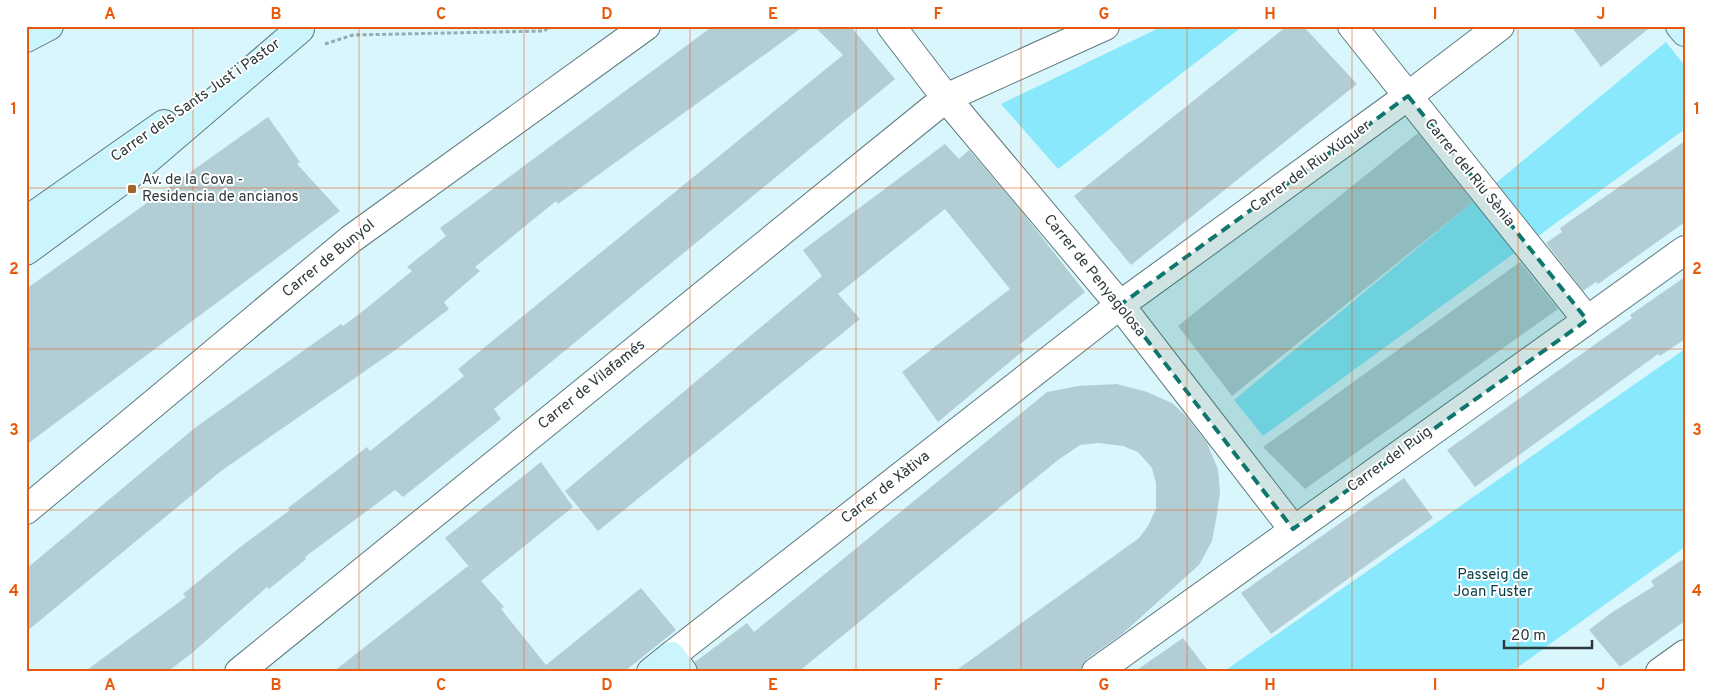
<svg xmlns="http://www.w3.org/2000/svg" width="1711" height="698" font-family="Overpass,sans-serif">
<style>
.green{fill:#89e8fb}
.building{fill:#b2ced4}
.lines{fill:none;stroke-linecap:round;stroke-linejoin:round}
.street-casing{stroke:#5e797e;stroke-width:30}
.secondary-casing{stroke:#5e797e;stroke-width:30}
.path{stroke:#96acb1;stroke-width:3;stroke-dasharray:4 2.5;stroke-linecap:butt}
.street{stroke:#fff;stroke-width:28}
.secondary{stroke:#caf5fd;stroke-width:28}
.marked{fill:#0f766e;fill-opacity:0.2;stroke:#0f766e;stroke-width:4;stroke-dasharray:10 6;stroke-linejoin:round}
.grid{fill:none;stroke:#e8590c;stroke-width:1;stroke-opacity:0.55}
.poi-dot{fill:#a26528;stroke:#fff;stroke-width:2}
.labels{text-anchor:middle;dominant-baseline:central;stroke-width:4;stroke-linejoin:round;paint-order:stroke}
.street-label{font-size:15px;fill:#2e393b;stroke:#fff}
.poi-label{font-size:15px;fill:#2e393b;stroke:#fff;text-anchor:start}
.park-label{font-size:15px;fill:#053d47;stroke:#fff}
.neatline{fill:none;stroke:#e8590c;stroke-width:2}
.grid-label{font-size:16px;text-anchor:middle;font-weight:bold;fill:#e8590c}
</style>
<rect width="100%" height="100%" fill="#d9f6fc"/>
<path class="green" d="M 1163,26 L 1243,26 L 1058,169 L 1001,104 Z
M 1666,42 L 1685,66 L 1685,129 L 1263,436 L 1234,400 Z
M 1685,349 L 1685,547 L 1511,672 L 1223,672 Z"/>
<path class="building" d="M 713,26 L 804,26 L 558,204 L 556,201 L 475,267 L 480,271 L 444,302 L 449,309 L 394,351 L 221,471 L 26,632 L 26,569 L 196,427 L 341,324 L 343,326 L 363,311 L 412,271 L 407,267 L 446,236 L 440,228 Z
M 814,26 L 850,26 L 895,79 L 494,409 L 501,419 L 403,497 L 395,490 L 305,557 L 306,559 L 269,589 L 267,587 L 192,653 L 167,672 L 84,672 L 186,597 L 183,594 L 239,548 L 290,510 L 288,508 L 367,447 L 370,451 L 464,376 L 458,369 L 843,55 Z
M 1287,26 L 1303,26 L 1357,84 L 1131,265 L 1074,196 Z
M 1571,26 L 1652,26 L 1601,67 Z
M 268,117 L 300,162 L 297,164 L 340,211 L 26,445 L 26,289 Z
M 1418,133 L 1473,202 L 1232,396 L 1178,326 Z
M 1685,141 L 1685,222 L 1598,284 L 1596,282 L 1583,291 L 1546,243 L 1562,232 L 1560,228 Z
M 945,144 L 959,159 L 969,150 L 1018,207 L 1085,292 L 1019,345 L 1024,350 L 938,422 L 902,372 L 1010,289 L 945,209 L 838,294 L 860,319 L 598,531 L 565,491 L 822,276 L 803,250 Z
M 1520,262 L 1558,309 L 1305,489 L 1263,447 Z
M 1685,277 L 1685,339 L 1660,356 L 1658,354 L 1475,487 L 1447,450 L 1632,318 L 1630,315 Z
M 1117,384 L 1147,392 L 1172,403 L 1186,416 L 1207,443 L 1218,469 L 1220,492 L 1217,514 L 1212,541 L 1199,565 L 1122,634 L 1087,659 L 1079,672 L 954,672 L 1139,538 L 1148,526 L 1156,509 L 1156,483 L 1152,468 L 1138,452 L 1123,446 L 1098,443 L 1080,445 L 1058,460 L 798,672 L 698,672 L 695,662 L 747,623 L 754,632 L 1047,392 L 1078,386 Z
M 541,462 L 573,507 L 481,581 L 445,538 Z
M 1404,478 L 1433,518 L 1271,634 L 1241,593 Z
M 1685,558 L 1685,621 L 1620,667 L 1589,630 L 1611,613 L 1654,586 L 1651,581 Z
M 468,566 L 504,607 L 501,609 L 546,665 L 641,588 L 676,630 L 624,672 L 333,672 Z
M 1183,638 L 1209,672 L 1134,672 Z"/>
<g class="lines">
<g class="street-casing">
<path id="street" d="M 891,26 L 946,98 L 1120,305 L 1293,529
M 1352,26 L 1587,320
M 26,510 L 351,239 L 646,26
M 671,656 L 1120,305 L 1408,96 L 1500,26
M 239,672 L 946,98 L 1105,26
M 1096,672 L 1685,250
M 1660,672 L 1685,654"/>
</g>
<g class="secondary-casing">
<path id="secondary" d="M 1680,26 L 1685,32
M 26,38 L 49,26
M 26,221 L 164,124
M 26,251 L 128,176 L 300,29
M 651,672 L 671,656 L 683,672"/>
</g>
<path class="path" d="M 325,44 L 353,35 L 544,31 L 551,26"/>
<use href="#street" class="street"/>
<use href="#secondary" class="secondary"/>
</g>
<path class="marked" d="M 1408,96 L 1587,320 L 1293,529 L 1120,305 Z"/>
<path class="grid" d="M 193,26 L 193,672M 359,26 L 359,672M 524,26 L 524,672M 690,26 L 690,672M 856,26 L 856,672M 1021,26 L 1021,672M 1187,26 L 1187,672M 1352,26 L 1352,672M 1518,26 L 1518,672M 26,188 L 1685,188M 26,349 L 1685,349M 26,510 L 1685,510"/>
<rect class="poi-dot" x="127" y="184" width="10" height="10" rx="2.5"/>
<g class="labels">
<g class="street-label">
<text transform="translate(196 101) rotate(-35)">Carrer dels Sants Just i Pastor</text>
<text transform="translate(1311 167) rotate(-36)">Carrer del Riu Xúquer</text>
<text transform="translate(1469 173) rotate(51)">Carrer del Riu Sènia</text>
<text transform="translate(329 259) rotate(-39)">Carrer de Bunyol</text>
<text transform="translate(1094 276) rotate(51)">Carrer de Penyagolosa</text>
<text transform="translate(592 385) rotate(-39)">Carrer de Vilafamés</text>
<text transform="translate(1390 460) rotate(-36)">Carrer del Puig</text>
<text transform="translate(886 488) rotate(-38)">Carrer de Xàtiva</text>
</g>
<g class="poi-label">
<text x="142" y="180">Av. de la Cova -<tspan x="142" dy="17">Residencia de ancianos</tspan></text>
</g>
<g class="park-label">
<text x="1493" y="575">Passeig de<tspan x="1493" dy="17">Joan Fuster</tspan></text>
</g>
</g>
<rect width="1711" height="698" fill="none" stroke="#ffffff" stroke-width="55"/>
<path d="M1504 640v8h88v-8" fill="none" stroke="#2e393b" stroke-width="2.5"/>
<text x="1511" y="640" font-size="15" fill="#2e393b" stroke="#ffffff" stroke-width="4" paint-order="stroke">20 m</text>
<rect x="28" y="28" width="1656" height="642" class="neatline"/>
<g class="grid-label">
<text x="110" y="19">A</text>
<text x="276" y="19">B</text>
<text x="441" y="19">C</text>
<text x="607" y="19">D</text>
<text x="773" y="19">E</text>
<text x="938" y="19">F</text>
<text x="1104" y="19">G</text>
<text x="1270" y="19">H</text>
<text x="1435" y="19">I</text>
<text x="1601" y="19">J</text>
<text x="14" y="114">1</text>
<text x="1697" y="114">1</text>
<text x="14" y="274">2</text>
<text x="1697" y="274">2</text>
<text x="14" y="435">3</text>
<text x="1697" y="435">3</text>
<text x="14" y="596">4</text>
<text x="1697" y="596">4</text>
<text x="110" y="690">A</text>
<text x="276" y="690">B</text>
<text x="441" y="690">C</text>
<text x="607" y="690">D</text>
<text x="773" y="690">E</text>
<text x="938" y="690">F</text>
<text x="1104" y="690">G</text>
<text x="1270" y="690">H</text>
<text x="1435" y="690">I</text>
<text x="1601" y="690">J</text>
</g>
</svg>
